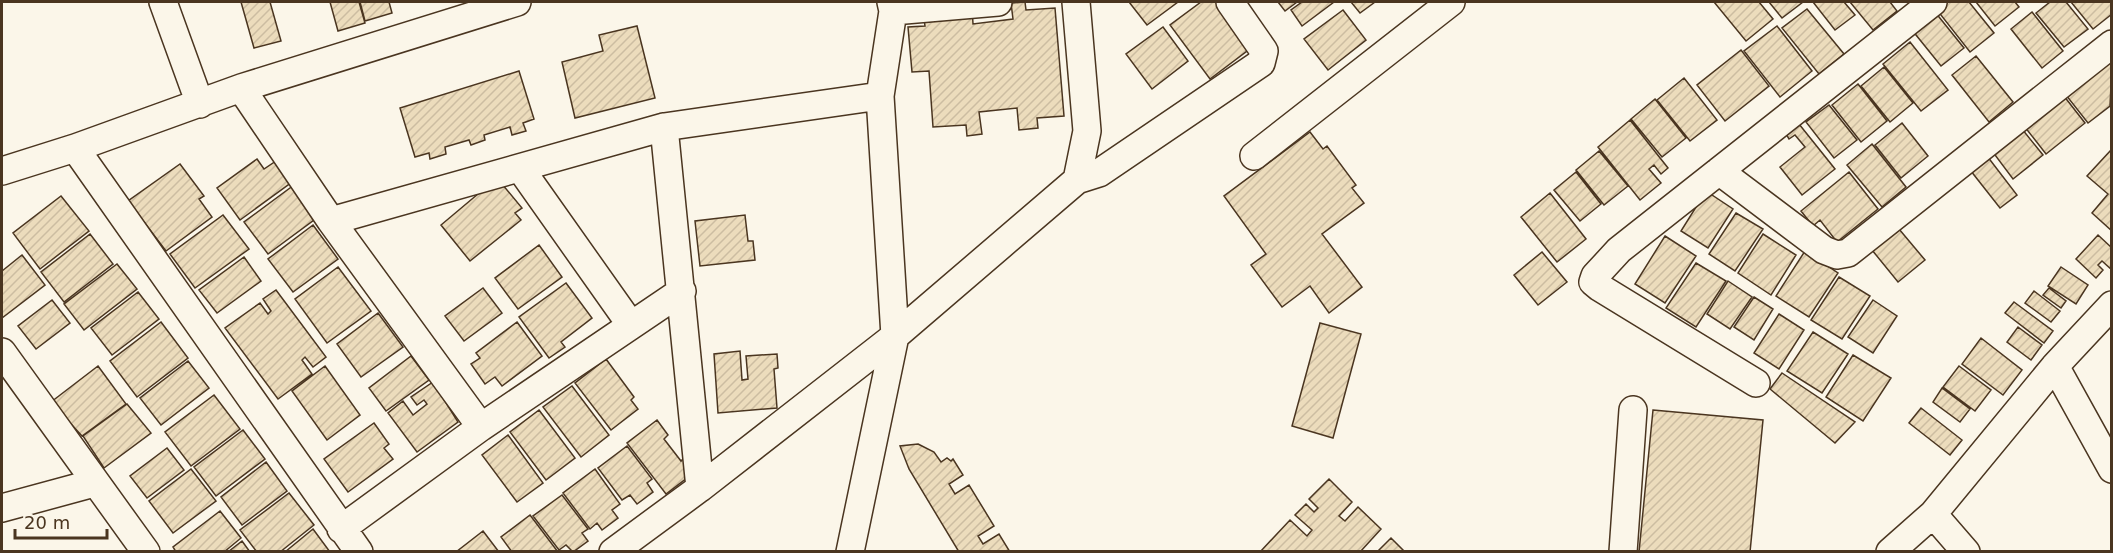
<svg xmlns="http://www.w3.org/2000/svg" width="2113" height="553" font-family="'DejaVu Sans',sans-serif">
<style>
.building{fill:url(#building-hatch);stroke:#4a3520;stroke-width:1.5}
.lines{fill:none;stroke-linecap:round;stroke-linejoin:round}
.minor-casing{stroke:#4a3520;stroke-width:30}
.minor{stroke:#fbf6e9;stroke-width:27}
</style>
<defs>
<pattern id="building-hatch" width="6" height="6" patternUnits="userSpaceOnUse" patternTransform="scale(1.5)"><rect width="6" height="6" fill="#ecdcbc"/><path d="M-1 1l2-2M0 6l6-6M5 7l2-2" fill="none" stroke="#ccbda1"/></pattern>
</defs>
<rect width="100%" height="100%" fill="#fbf6e9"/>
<path class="building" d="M 241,2 L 270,2 L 281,41 L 254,48 Z
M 330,2 L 359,2 L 365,23 L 338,31 Z
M 360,2 L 389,2 L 392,13 L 365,21 Z
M 1025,2 L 1026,10 L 1055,8 L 1064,116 L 1037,118 L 1038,128 L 1019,130 L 1017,108 L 979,112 L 982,134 L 967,136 L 966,125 L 933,127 L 929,71 L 912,72 L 908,27 L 925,26 L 924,19 L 972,7 L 973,24 L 1013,19 L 1011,3 Z
M 1129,2 L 1178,2 L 1147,25 Z
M 1201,2 L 1217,2 L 1251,48 L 1210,79 L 1170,25 Z
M 1278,2 L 1297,2 L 1285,11 Z
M 1302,2 L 1334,2 L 1302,26 L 1291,10 Z
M 1351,2 L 1375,2 L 1360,13 Z
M 1714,2 L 1759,2 L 1773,19 L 1746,41 Z
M 1769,2 L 1803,2 L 1782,18 Z
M 1813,2 L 1844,2 L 1855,15 L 1835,30 Z
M 1850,2 L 1890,2 L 1897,11 L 1873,30 Z
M 1948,2 L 1969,2 L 1994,33 L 1970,52 L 1937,10 Z
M 1976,2 L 2015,2 L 2019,7 L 1995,26 Z
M 2050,2 L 2066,2 L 2088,29 L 2064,47 L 2036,13 Z
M 2071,2 L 2112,2 L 2112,14 L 2093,29 Z
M 1807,9 L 1844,54 L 1819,74 L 1782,28 Z
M 1343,10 L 1366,40 L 1328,70 L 1304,39 Z
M 1935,12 L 1964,48 L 1941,66 L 1912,30 Z
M 2032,12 L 2063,51 L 2042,68 L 2011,29 Z
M 637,26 L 655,98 L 575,118 L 562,62 L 603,51 L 599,35 Z
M 1777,26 L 1812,71 L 1780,97 L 1744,51 Z
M 1163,27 L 1188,61 L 1152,89 L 1126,54 Z
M 1910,42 L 1948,90 L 1921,111 L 1883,64 Z
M 1741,50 L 1769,86 L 1725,121 L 1697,85 Z
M 1976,56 L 2013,102 L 1989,122 L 1952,75 Z
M 2105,57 L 2112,65 L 2110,106 L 2088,123 L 2062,90 Z
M 1884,67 L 1913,103 L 1890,122 L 1861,86 Z
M 519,71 L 534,119 L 523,123 L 526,131 L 512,135 L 510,127 L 484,135 L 485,140 L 471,145 L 469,140 L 445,147 L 446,154 L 430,159 L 429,153 L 415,157 L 400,108 Z
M 1684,78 L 1717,120 L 1690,141 L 1657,100 Z
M 1858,84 L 1887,121 L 1861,142 L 1832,105 Z
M 2060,91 L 2085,123 L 2046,154 L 2021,122 Z
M 1655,99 L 1686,138 L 1662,157 L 1631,119 Z
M 1829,105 L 1857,140 L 1834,158 L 1806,122 Z
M 1630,120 L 1668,168 L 1661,174 L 1654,165 L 1649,169 L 1661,183 L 1640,200 L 1598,147 Z
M 1902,123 L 1928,156 L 1901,178 L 1875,145 Z
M 1799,124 L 1835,169 L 1802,195 L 1780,167 L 1805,147 L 1795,135 L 1789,139 L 1786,134 Z
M 2018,124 L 2043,155 L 2013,179 L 1989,147 Z
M 1310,132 L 1323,149 L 1327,146 L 1356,185 L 1352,188 L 1364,203 L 1322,234 L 1362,287 L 1329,313 L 1310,286 L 1282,307 L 1251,265 L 1266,254 L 1224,196 Z
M 1872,144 L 1906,187 L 1882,207 L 1847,165 Z
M 2112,149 L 2112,231 L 2092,213 L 2108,194 L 2087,176 Z
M 1599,151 L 1628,186 L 1604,205 L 1576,170 Z
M 1984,152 L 2017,195 L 2000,208 L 1967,166 Z
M 257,159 L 264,169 L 276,161 L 292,182 L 240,220 L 217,188 Z
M 180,164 L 204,196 L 199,199 L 212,217 L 166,251 L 128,201 Z
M 1576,172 L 1601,204 L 1580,221 L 1554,190 Z
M 1849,172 L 1878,209 L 1837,242 L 1820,220 L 1813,226 L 1801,211 Z
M 497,178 L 522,208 L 515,213 L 521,220 L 470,261 L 441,225 Z
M 294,185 L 318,217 L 268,254 L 244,222 Z
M 1706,191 L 1733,209 L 1708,248 L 1681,231 Z
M 1550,193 L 1586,239 L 1557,262 L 1521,217 Z
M 61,196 L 89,231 L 40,269 L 13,233 Z
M 1736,213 L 1763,229 L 1735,271 L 1709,254 Z
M 223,215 L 249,249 L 195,288 L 170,254 Z
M 745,215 L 748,241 L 753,241 L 755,260 L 700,266 L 695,221 Z
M 313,225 L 338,259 L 293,292 L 268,259 Z
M 1899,229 L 1925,260 L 1898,282 L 1872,250 Z
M 90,234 L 113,264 L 64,302 L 41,272 Z
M 1763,234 L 1796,255 L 1771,295 L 1738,273 Z
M 2098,235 L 2112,248 L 2112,270 L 2102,261 L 2098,265 L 2103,270 L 2096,278 L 2076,259 Z
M 1665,236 L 1696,256 L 1665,303 L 1635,284 Z
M 539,245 L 562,277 L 518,309 L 495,278 Z
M 1805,251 L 1838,273 L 1809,317 L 1776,296 Z
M 1542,252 L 1567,282 L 1538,305 L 1514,275 Z
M 22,255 L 45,285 L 2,318 L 2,271 Z
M 244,257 L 261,281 L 217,313 L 199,290 Z
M 1696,263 L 1726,281 L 1696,327 L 1666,308 Z
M 117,264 L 137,289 L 84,330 L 64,304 Z
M 338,267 L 371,311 L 327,343 L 295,299 Z
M 2061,267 L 2088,285 L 2076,304 L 2048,286 Z
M 1839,277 L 1870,296 L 1842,339 L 1811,320 Z
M 1728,281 L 1752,297 L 1730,329 L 1707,314 Z
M 566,283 L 592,318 L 561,342 L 565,347 L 549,358 L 519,317 Z
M 483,288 L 502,313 L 464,341 L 445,316 Z
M 2049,288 L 2066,301 L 2061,308 L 2043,295 Z
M 276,290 L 326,357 L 313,367 L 305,357 L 302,360 L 312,374 L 278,399 L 225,328 L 260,303 L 268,314 L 271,311 L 263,299 Z
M 2034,291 L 2060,311 L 2051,322 L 2025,303 Z
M 138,292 L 159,319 L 112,355 L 91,328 Z
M 1754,297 L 1773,309 L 1754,340 L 1734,327 Z
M 52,300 L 70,323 L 36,349 L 18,326 Z
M 1873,300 L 1897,316 L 1873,353 L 1848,337 Z
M 2014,302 L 2053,331 L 2044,343 L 2005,313 Z
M 378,313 L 403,347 L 361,377 L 337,344 Z
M 1779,314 L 1804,330 L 1779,369 L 1754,353 Z
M 161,322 L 188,358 L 137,397 L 110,361 Z
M 517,322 L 542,356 L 502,386 L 495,377 L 485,384 L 471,364 L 480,358 L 476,353 Z
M 1320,323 L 1361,334 L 1333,438 L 1292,426 Z
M 2018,327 L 2042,345 L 2031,360 L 2007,342 Z
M 1813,332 L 1848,354 L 1822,393 L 1787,371 Z
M 1981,338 L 2022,370 L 2003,395 L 1962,364 Z
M 740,351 L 742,380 L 748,379 L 746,356 L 777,354 L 778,368 L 774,369 L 777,408 L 718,413 L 714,354 Z
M 1853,355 L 1891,378 L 1863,421 L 1826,397 Z
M 411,356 L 429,380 L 386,411 L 369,388 Z
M 606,359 L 634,397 L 631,400 L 638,409 L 611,430 L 575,383 Z
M 188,361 L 209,388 L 161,425 L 140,398 Z
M 98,366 L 126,404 L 82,436 L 51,402 Z
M 325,366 L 360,415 L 327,440 L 292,391 Z
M 1959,366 L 1991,390 L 1975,411 L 1943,387 Z
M 1782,373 L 1855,422 L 1835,443 L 1770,389 Z
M 433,382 L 458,422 L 417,452 L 388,413 L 403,401 L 413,415 L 427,404 L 424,400 L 417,405 L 411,397 Z
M 572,386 L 609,435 L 581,457 L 543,407 Z
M 1942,388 L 1970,409 L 1960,422 L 1933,402 Z
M 214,395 L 240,429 L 191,466 L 165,432 Z
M 127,404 L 151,433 L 104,468 L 83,436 Z
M 1921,408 L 1962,440 L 1950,455 L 1909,423 Z
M 539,410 L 575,458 L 546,480 L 510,432 Z
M 1653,410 L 1763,420 L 1750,552 L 1639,552 Z
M 657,420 L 668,435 L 664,439 L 681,461 L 685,457 L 696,471 L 666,494 L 627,443 Z
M 374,423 L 389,444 L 384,448 L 393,459 L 348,492 L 324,459 Z
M 243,430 L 265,459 L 216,496 L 194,467 Z
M 508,435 L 543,483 L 517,502 L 482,455 Z
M 918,444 L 934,452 L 941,462 L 947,458 L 951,461 L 953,459 L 963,475 L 949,484 L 955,494 L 969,485 L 994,526 L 978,536 L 983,544 L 999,534 L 1010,552 L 959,552 L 909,469 L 900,446 Z
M 627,446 L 652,479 L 647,483 L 653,492 L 637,504 L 630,495 L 622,500 L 598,468 Z
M 167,448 L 184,470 L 147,498 L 130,476 Z
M 266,462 L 287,491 L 242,525 L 221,497 Z
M 191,469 L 216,501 L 173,533 L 149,501 Z
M 595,469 L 620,504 L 612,510 L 618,518 L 602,530 L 597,523 L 590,529 L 563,493 Z
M 1329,479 L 1352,502 L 1339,516 L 1345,521 L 1358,507 L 1381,529 L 1360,552 L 1260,552 L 1290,520 L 1307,536 L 1312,530 L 1295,515 L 1306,504 L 1314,512 L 1318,508 L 1309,499 Z
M 289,493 L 314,525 L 280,552 L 257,552 L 240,530 Z
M 562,495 L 588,529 L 582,533 L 588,541 L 573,552 L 566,545 L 559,550 L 533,516 Z
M 220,511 L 241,538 L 224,552 L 176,552 L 173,547 Z
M 530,515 L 558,552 L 512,552 L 501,537 Z
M 313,529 L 330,552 L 285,552 Z
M 483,531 L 499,552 L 456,552 Z
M 1391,538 L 1405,552 L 1377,552 Z
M 242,541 L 250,552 L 228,552 Z"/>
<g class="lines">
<g class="minor-casing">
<path id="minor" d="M 163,2 L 200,104
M 893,11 L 998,2
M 241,88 L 331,221 L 481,427
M 664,127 L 700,488
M 75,148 L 359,552
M 1254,156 L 1451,2
M 520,168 L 631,325
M 2,171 L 75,148 L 241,88 L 517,2
M 1719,171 L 1824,250 L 1837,255 L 1848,253 L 2112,44
M 1077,180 L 1099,173 L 1261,63 L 1264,51 L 1230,2
M 331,221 L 664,127 L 880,96
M 2,352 L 146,552
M 2055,366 L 2112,469
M 1756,383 L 1599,287 L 1593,282 L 1595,276 L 1619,250 L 1933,2
M 2,508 L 94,483
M 341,529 L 481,427 L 682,291
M 613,552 L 700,488 L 895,336 L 1077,180 L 1087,131 L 1076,2
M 850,552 L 895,336 L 880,96 L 893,11 L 891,2
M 1623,552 L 1633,410
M 1890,552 L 1933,514
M 1966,552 L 1933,514 L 2055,366 L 2112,305"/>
</g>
<use href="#minor" class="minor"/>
</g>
<rect width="2113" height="553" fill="none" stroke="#4a3520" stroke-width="6"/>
<path d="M15 529v9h92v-9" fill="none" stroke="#4a3520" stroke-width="3"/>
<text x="24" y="529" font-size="18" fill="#4a3520" stroke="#fbf6e9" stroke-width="4.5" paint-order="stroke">20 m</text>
</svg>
